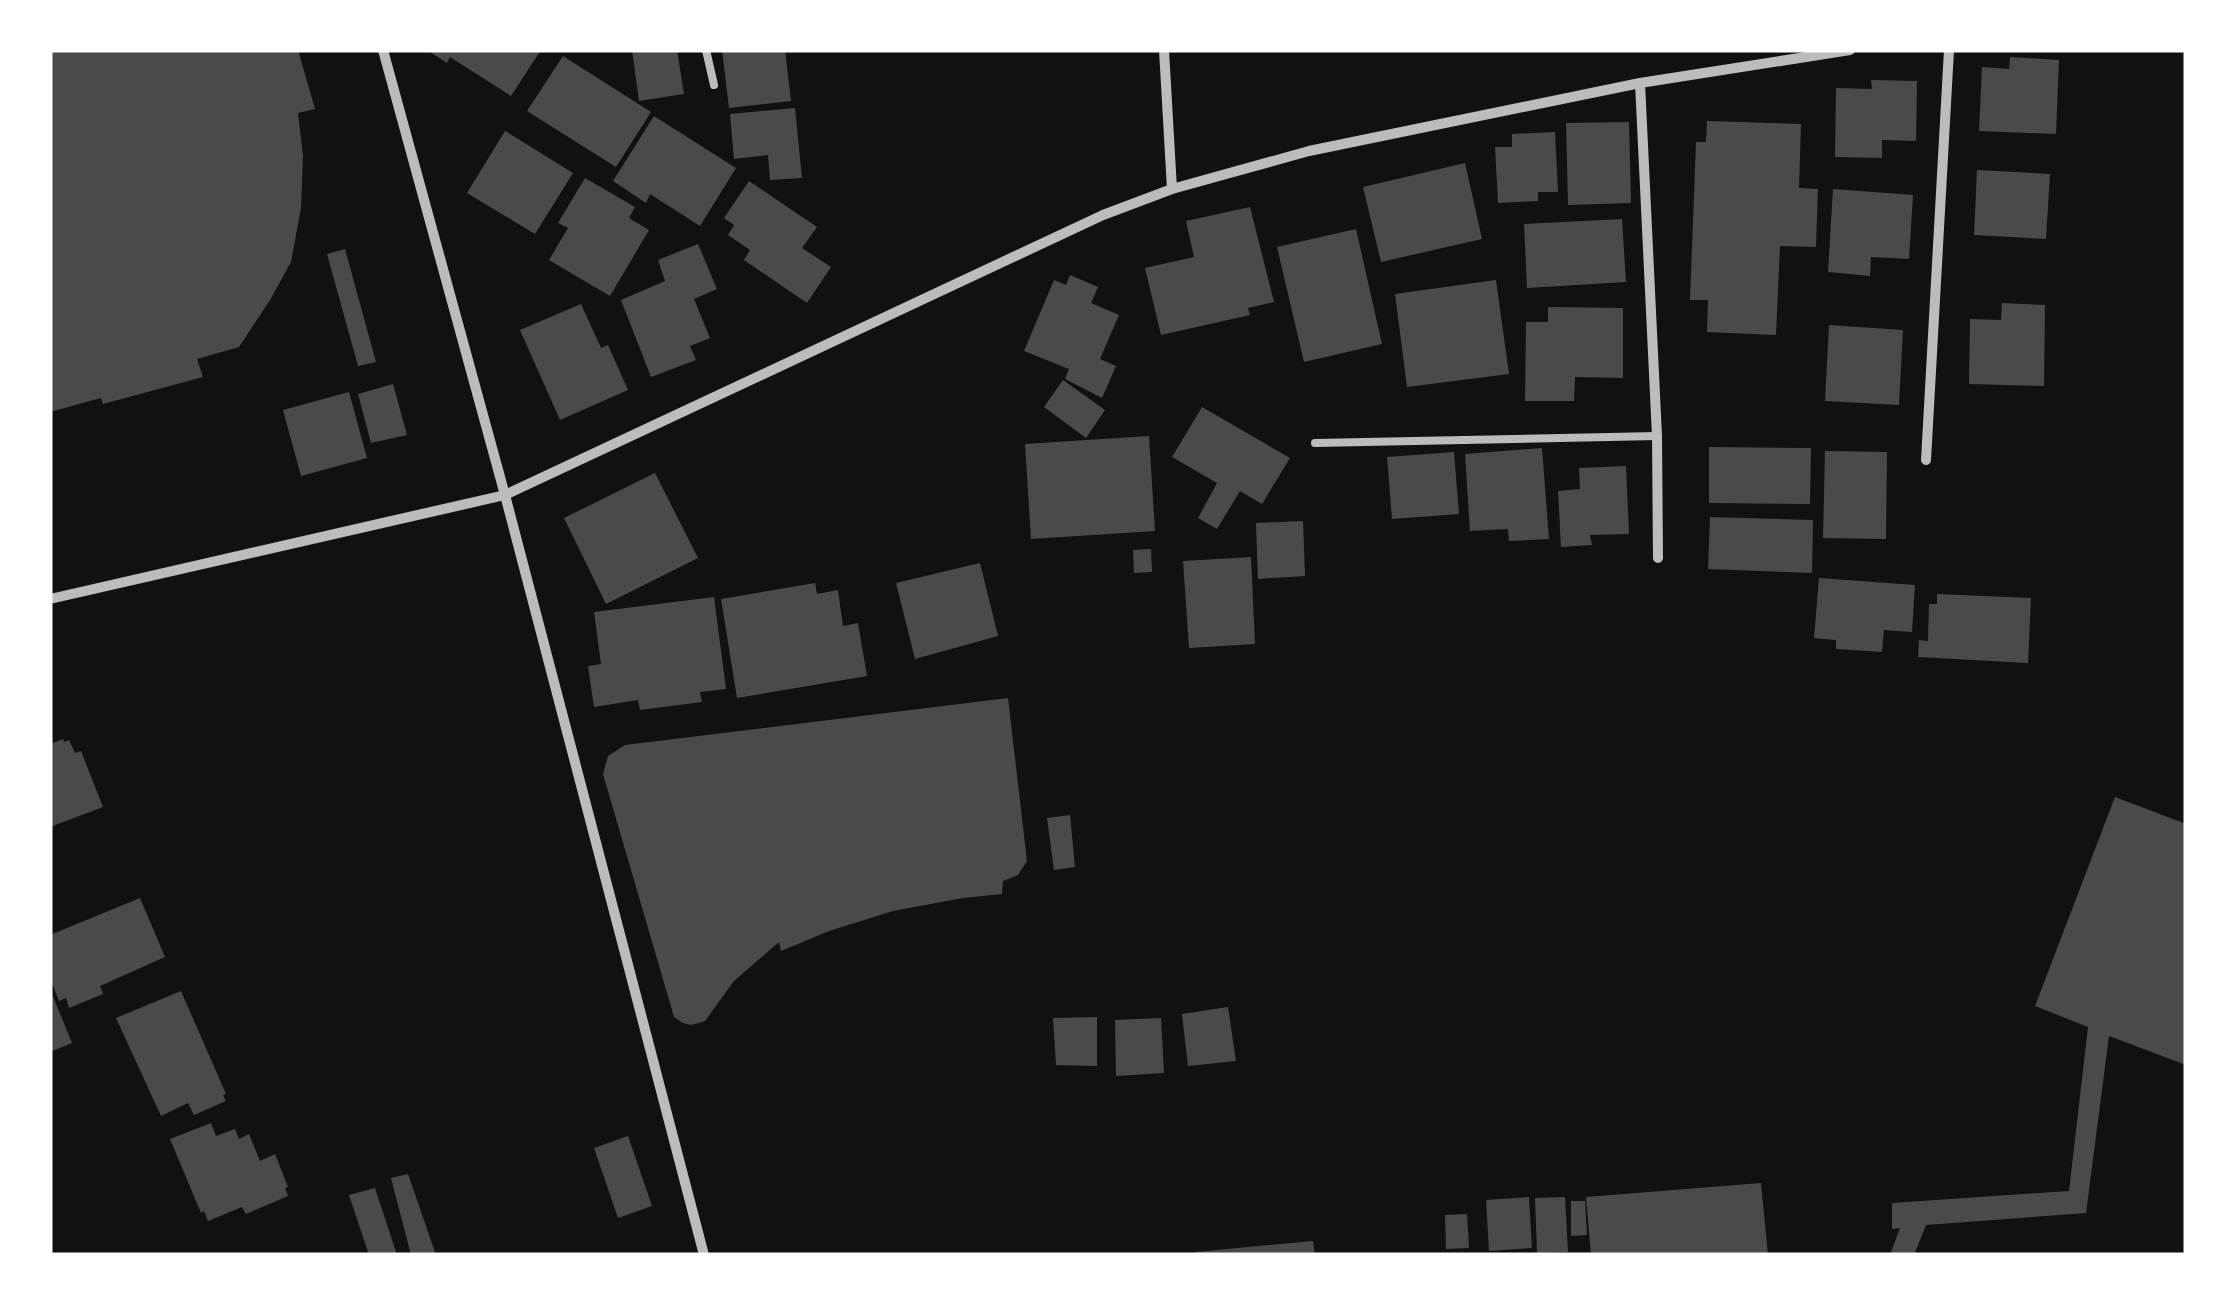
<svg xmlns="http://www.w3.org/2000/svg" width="2236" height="1305" font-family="'Source Sans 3',sans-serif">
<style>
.building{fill:#4a4a4a}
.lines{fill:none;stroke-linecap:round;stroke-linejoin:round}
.service{stroke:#bcbcbc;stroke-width:8}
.minor{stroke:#bcbcbc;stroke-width:10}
</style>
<rect width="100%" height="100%" fill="#111"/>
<path class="building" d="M 50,50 L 298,50 L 315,109 L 298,113 L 303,156 L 301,208 L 291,262 L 270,300 L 239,347 L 197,359 L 203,377 L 103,404 L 101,398 L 50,412 Z
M 427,50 L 541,50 L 511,96 L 450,57 L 447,63 Z
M 632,50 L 677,50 L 684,94 L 639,101 Z
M 722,50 L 785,50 L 791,101 L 729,108 Z
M 563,56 L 651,112 L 616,167 L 527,111 Z
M 2010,57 L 2059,60 L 2056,134 L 1979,131 L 1982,67 L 2009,69 Z
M 1871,80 L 1917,81 L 1916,141 L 1882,140 L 1882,158 L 1835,157 L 1836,88 L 1872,89 Z
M 795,108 L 802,178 L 770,180 L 768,155 L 734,159 L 730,114 Z
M 654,116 L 736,168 L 700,226 L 650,194 L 646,203 L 613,181 Z
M 1707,121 L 1801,124 L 1799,188 L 1818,189 L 1816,247 L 1780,246 L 1776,335 L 1707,332 L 1708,300 L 1690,300 L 1696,142 L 1706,142 Z
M 1629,122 L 1631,203 L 1568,205 L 1566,123 Z
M 505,131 L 573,173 L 535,234 L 467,193 Z
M 1555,132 L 1558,192 L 1538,192 L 1538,201 L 1498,203 L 1495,147 L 1512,147 L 1512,134 Z
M 1465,163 L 1482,239 L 1381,262 L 1363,187 Z
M 1977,170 L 2050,174 L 2046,239 L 1974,235 Z
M 585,178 L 635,207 L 629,218 L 649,230 L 610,296 L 549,260 L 568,228 L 558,223 Z
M 749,181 L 817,227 L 802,248 L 831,267 L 807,303 L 744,260 L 750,250 L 728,235 L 734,225 L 724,218 Z
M 1833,189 L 1913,195 L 1909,259 L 1871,257 L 1870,276 L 1828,272 Z
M 1250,207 L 1274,302 L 1248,308 L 1250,315 L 1161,335 L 1145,268 L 1194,257 L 1186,221 Z
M 1622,219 L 1626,282 L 1527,288 L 1524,224 Z
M 1356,229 L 1382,344 L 1304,362 L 1277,247 Z
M 698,244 L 717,289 L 694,299 L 710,338 L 690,346 L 696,360 L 651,377 L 621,300 L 665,281 L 658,260 Z
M 345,249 L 376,362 L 358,366 L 327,254 Z
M 1070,275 L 1098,287 L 1091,303 L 1119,315 L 1100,359 L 1116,366 L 1102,398 L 1065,379 L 1069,369 L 1024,351 L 1054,280 L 1066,285 Z
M 1496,280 L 1509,374 L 1407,387 L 1395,294 Z
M 2002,303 L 2045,305 L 2044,386 L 1969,384 L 1970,319 L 2001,320 Z
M 581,304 L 601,348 L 608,345 L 628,390 L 560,420 L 520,330 Z
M 1548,307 L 1623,308 L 1623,378 L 1575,377 L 1574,401 L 1525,401 L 1526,322 L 1548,322 Z
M 1829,325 L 1903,330 L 1899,405 L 1825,401 Z
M 1063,380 L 1105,410 L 1086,438 L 1044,407 Z
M 393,384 L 407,435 L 371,443 L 358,394 Z
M 349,392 L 367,458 L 301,476 L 283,410 Z
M 1202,407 L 1290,458 L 1262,504 L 1240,491 L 1217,529 L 1198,518 L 1217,483 L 1172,457 Z
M 1149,436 L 1155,531 L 1031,539 L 1025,444 Z
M 1709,447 L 1811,448 L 1810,504 L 1709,503 Z
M 1542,448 L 1549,539 L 1509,541 L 1508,529 L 1470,531 L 1465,454 Z
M 1825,451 L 1887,452 L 1886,539 L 1823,538 Z
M 1454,452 L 1459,514 L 1392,519 L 1387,457 Z
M 1626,466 L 1629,534 L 1590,535 L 1592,545 L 1561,547 L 1558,491 L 1580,489 L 1579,468 Z
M 655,473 L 698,558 L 606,604 L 564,518 Z
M 1710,517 L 1813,520 L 1812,573 L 1708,569 Z
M 1303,521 L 1305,576 L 1258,579 L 1256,523 Z
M 1151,549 L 1152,572 L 1134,573 L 1133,550 Z
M 1251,557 L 1255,644 L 1189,648 L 1183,561 Z
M 980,563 L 998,636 L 915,659 L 896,583 Z
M 1819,578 L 1915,585 L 1912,632 L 1884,630 L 1882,652 L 1836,649 L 1836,640 L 1814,638 Z
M 815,583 L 817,594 L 838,590 L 843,626 L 858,623 L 867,676 L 737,698 L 721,599 Z
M 1937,594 L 2031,598 L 2028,663 L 1918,657 L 1919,640 L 1928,641 L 1929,604 L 1937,604 Z
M 714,597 L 726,689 L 700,692 L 702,702 L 640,710 L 638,700 L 594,707 L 588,666 L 601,664 L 594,612 Z
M 1008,698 L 1027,861 L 1018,875 L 1003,881 L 1002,894 L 963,898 L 893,911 L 829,931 L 781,951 L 779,942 L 734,981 L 705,1021 L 691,1025 L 683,1023 L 674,1017 L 603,774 L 608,756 L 625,745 Z
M 63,739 L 64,742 L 69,740 L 75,753 L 81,751 L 103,807 L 50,827 L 50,744 Z
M 2115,797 L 2186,824 L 2186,1065 L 2109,1036 L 2086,1213 L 1926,1225 L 1914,1255 L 1890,1255 L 1900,1228 L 1892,1229 L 1892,1203 L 2069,1191 L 2088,1027 L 2035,1006 Z
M 1070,815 L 1075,867 L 1054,870 L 1047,818 Z
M 140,898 L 165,957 L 100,986 L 103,994 L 69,1008 L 66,998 L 59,1001 L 50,978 L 50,935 Z
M 50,989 L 72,1043 L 50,1052 Z
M 181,991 L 226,1094 L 223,1095 L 226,1101 L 194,1115 L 188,1103 L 161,1116 L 116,1018 Z
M 1228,1007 L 1236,1061 L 1188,1066 L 1182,1014 Z
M 1097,1017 L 1097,1066 L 1056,1065 L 1053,1018 Z
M 1161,1018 L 1164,1073 L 1116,1076 L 1115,1020 Z
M 211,1123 L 216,1136 L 235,1129 L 239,1139 L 249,1134 L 260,1161 L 275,1154 L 288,1187 L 285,1188 L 288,1196 L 246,1214 L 242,1207 L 208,1221 L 204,1211 L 201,1213 L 170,1139 Z
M 628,1136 L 652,1206 L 618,1218 L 594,1148 Z
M 408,1174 L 436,1255 L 411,1255 L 391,1178 Z
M 1761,1183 L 1768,1255 L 1591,1255 L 1586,1197 Z
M 375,1188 L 397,1255 L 369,1255 L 349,1195 Z
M 1529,1197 L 1532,1248 L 1489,1251 L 1486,1200 Z
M 1565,1197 L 1568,1252 L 1537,1253 L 1535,1198 Z
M 1571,1201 L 1585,1201 L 1587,1235 L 1571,1236 Z
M 1467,1214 L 1469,1248 L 1446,1249 L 1445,1215 Z
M 1313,1241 L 1315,1255 L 1195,1255 L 1195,1252 Z"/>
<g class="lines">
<path class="service" d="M 706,50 L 714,85
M 1315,443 L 1657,436"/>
<path class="minor" d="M 383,50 L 505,495 L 704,1255
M 1164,50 L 1172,189
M 1640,83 L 1657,436 L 1658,558
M 1926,460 L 1949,50
M 50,599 L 505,495 L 1103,215 L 1172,189 L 1309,151 L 1640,83 L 1850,50"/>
</g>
<rect width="2236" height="1305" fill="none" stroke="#ffffff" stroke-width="105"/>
</svg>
